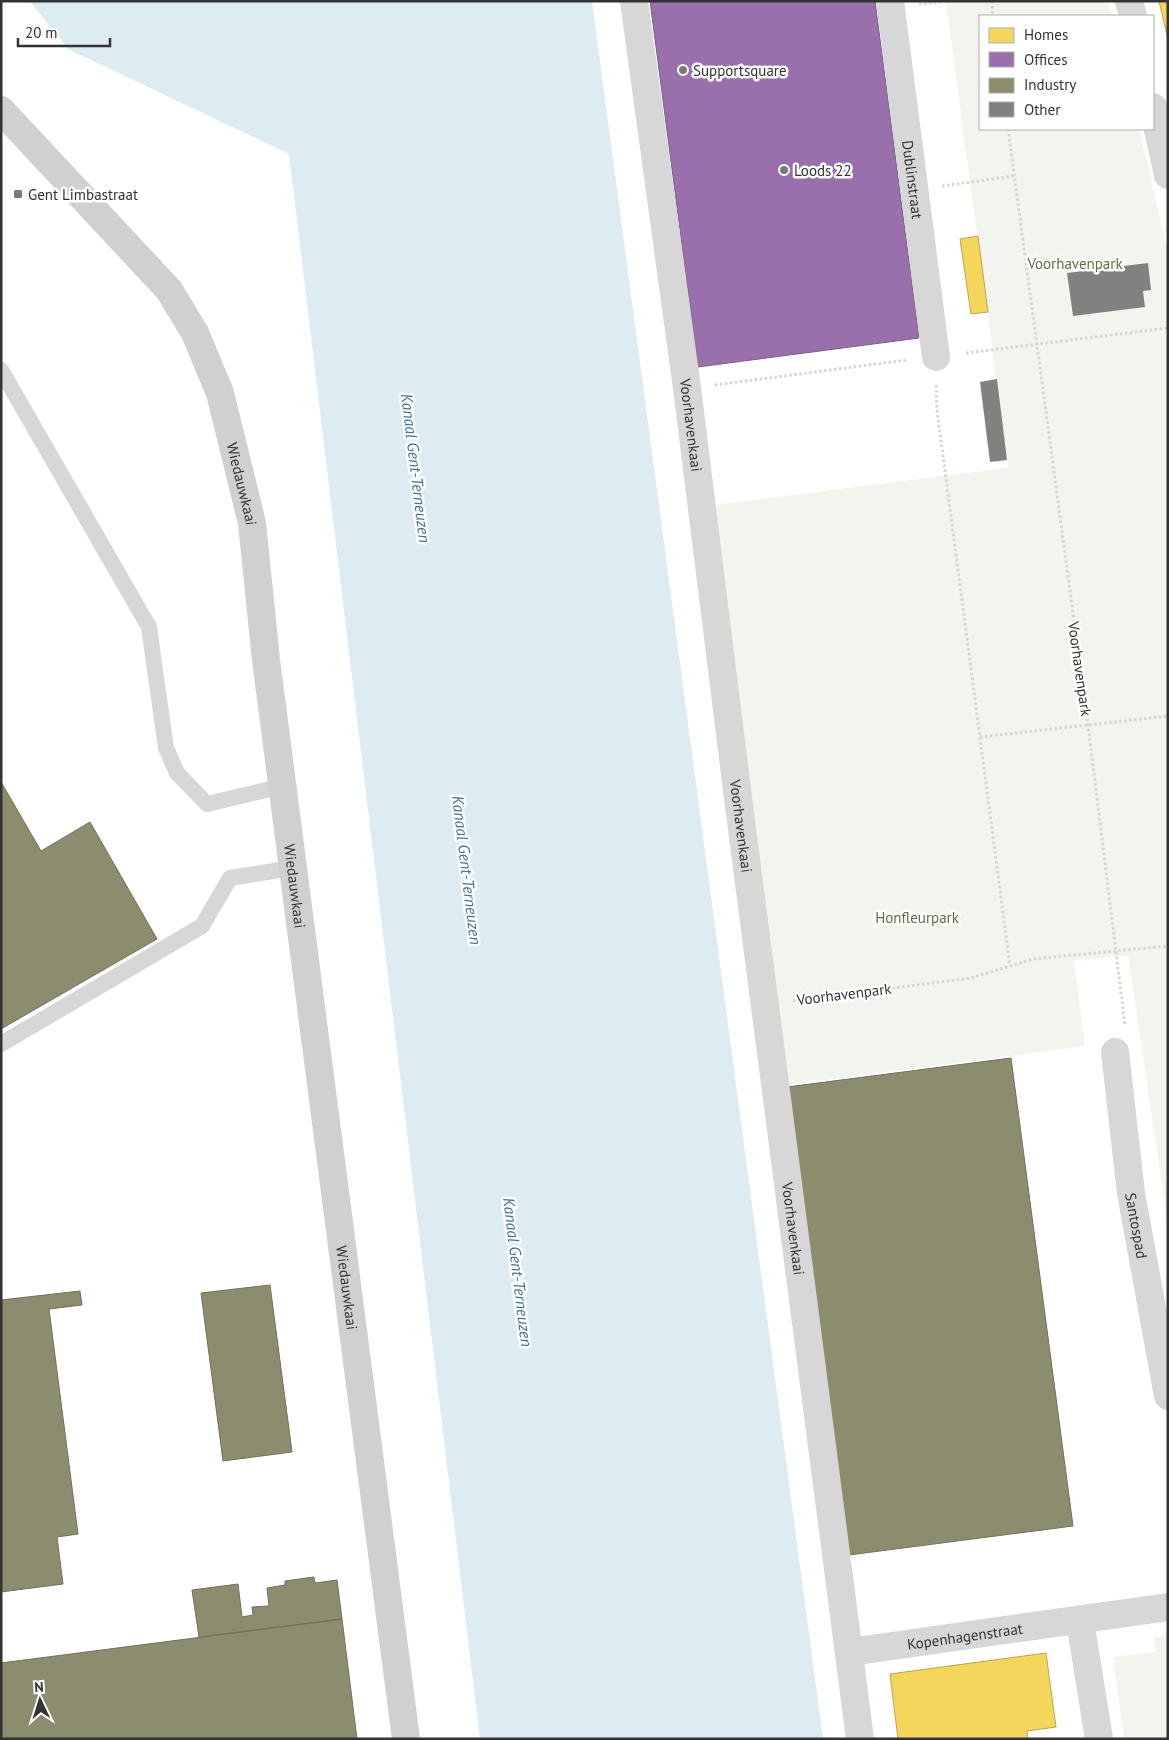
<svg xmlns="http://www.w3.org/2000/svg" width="1169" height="1740" font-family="'PT Sans',sans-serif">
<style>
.green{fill:#f1f5ed}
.water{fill:#ddebf3}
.homes{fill:#f6d55c;stroke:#bca450}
.offices{fill:#9970ab;stroke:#7a5e87}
.industry{fill:#8c8c6e;stroke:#71715c}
.building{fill:#818181}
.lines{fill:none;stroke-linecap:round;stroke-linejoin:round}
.path{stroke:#d6d6d6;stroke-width:3;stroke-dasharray:2.5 2.5;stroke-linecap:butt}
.service{stroke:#d7d7d7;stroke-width:16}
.minor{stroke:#d7d7d7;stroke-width:28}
.secondary{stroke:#d0d0d0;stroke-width:28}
.poi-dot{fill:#7a7a7a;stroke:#fff;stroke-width:2}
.labels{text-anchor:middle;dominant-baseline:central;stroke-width:5;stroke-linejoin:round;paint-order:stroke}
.poi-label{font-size:15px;fill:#333;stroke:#fff;text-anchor:start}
.street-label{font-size:15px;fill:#333;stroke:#fff}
.park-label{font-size:15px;fill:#56703f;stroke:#fff}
.water-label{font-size:16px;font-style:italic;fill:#3f7597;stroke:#fff}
</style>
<rect width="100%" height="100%" fill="#fff"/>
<path class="green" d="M 946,1 L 1108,1 L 1112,16 L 980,16 L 980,129 L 1139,129 L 1168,252 L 1168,1226 L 1128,955 L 1074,961 L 1085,1046 L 787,1085 L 714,505 L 1008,468 Z
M 1168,1636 L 1168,1739 L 1124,1739 L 1113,1657 L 1156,1652 L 1154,1638 Z"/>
<path class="water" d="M 30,1 L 592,1 L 823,1739 L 480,1739 L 289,154 L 68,49 Z"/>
<path class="homes" d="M 1159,1 L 1168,1 L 1168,37 L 1167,35 Z
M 978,236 L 988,312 L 971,314 L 960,239 Z
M 1046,1653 L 1056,1727 L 1027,1731 L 1028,1739 L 898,1739 L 890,1674 Z"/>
<path class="offices" d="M 650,1 L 875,1 L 919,338 L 698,367 Z"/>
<path class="industry" d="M 1,782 L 41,851 L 90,822 L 157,939 L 1,1029 Z
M 1011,1058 L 1073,1526 L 849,1555 L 787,1087 Z
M 270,1285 L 292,1452 L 223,1461 L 201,1293 Z
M 80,1291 L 82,1305 L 49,1309 L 78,1534 L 57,1537 L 63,1584 L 1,1592 L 1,1300 Z
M 314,1577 L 315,1583 L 337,1580 L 342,1619 L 199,1637 L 192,1590 L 238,1584 L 242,1617 L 253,1615 L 252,1607 L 269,1606 L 267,1588 L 285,1585 L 285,1581 Z
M 342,1619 L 357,1739 L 1,1739 L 1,1663 Z"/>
<path class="building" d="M 1148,263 L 1151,290 L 1143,291 L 1145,307 L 1073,316 L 1067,273 Z
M 997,379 L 1007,460 L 990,462 L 980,382 Z"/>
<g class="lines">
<path class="path" d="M 992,1 L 993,16
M 919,4 L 948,1
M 1008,129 L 1088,725 L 1125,1025
M 942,186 L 1014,176
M 966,353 L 1168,328
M 715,385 L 907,360
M 936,385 L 937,410 L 1010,966
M 980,737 L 1168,716
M 793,1001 L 971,978 L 1033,959 L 1168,946"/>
<path class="service" d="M 1,370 L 149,627 L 166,748 L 177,773 L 207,804 L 283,786
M 1,1044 L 202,926 L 230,878 L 293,868"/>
<g class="minor">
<path id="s1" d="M 634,1 L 687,388 L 738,798 L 860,1739"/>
<path id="s2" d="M 890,1 L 936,357"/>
<path d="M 1129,1 L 1133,16"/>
<path d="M 1153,107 L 1168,175"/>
<path id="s3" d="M 1115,1052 L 1131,1193 L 1168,1396"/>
<path d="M 1080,1621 L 1099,1739"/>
<path id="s4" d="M 850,1652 L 1168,1607"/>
</g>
<path class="secondary" id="s5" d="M 1,110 L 169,290 L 195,333 L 220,393 L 252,523 L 266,660 L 406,1739"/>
</g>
<g class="poi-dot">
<circle cx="683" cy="70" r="5"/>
<circle cx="784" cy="170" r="5"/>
<rect x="13" y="189" width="10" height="10" rx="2.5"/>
</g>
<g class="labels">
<g class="poi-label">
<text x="693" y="70">Supportsquare</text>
<text x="794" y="170">Loods 22</text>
<text x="28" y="194">Gent Limbastraat</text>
</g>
<g class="street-label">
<text stroke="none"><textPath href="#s2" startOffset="180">Dublinstraat</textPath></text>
<text stroke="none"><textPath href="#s1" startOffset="428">Voorhavenkaai</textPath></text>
<text stroke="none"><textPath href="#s5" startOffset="455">Wiedauwkaai</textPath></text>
<text transform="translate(1080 669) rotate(82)">Voorhavenpark</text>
<text stroke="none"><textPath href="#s1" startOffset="832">Voorhavenkaai</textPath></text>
<text stroke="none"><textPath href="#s5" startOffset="861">Wiedauwkaai</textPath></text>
<text transform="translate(844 994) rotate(-7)">Voorhavenpark</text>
<text stroke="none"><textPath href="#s3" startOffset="175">Santospad</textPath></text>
<text stroke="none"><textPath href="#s1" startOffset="1238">Voorhavenkaai</textPath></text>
<text stroke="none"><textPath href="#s5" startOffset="1266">Wiedauwkaai</textPath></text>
<text stroke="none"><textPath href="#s4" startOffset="116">Kopenhagenstraat</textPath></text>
</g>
<g class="park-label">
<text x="1075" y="263">Voorhavenpark</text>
<text x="917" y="917">Honfleurpark</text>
</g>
<g class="water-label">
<text transform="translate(416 468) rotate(83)">Kanaal Gent-Terneuzen</text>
<text transform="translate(467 870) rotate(83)">Kanaal Gent-Terneuzen</text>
<text transform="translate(518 1272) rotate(83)">Kanaal Gent-Terneuzen</text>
</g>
</g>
<rect width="1169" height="1740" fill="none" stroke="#333333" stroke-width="5"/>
<rect x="979" y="15" width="175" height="115" fill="#ffffff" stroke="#adadad"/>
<rect x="989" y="28" width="25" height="15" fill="#f6d55c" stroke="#adadad"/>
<text x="1024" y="40" font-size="15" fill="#333333">Homes</text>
<rect x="989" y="52" width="25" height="15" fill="#9970ab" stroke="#adadad"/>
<text x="1024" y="65" font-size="15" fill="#333333">Offices</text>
<rect x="989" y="78" width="25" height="15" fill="#8c8c6e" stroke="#adadad"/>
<text x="1024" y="90" font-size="15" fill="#333333">Industry</text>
<rect x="989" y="102" width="25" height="15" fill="#818181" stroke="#adadad"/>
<text x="1024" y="115" font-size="15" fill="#333333">Other</text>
<g transform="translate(40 1700) rotate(356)" stroke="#ffffff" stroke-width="4" paint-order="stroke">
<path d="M0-4L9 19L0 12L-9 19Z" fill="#333333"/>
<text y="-8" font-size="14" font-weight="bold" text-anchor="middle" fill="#333333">N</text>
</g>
<path d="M18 38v8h92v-8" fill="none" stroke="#333333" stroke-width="2.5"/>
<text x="25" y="38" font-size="15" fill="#333333" stroke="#ffffff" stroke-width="4" paint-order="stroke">20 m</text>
</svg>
